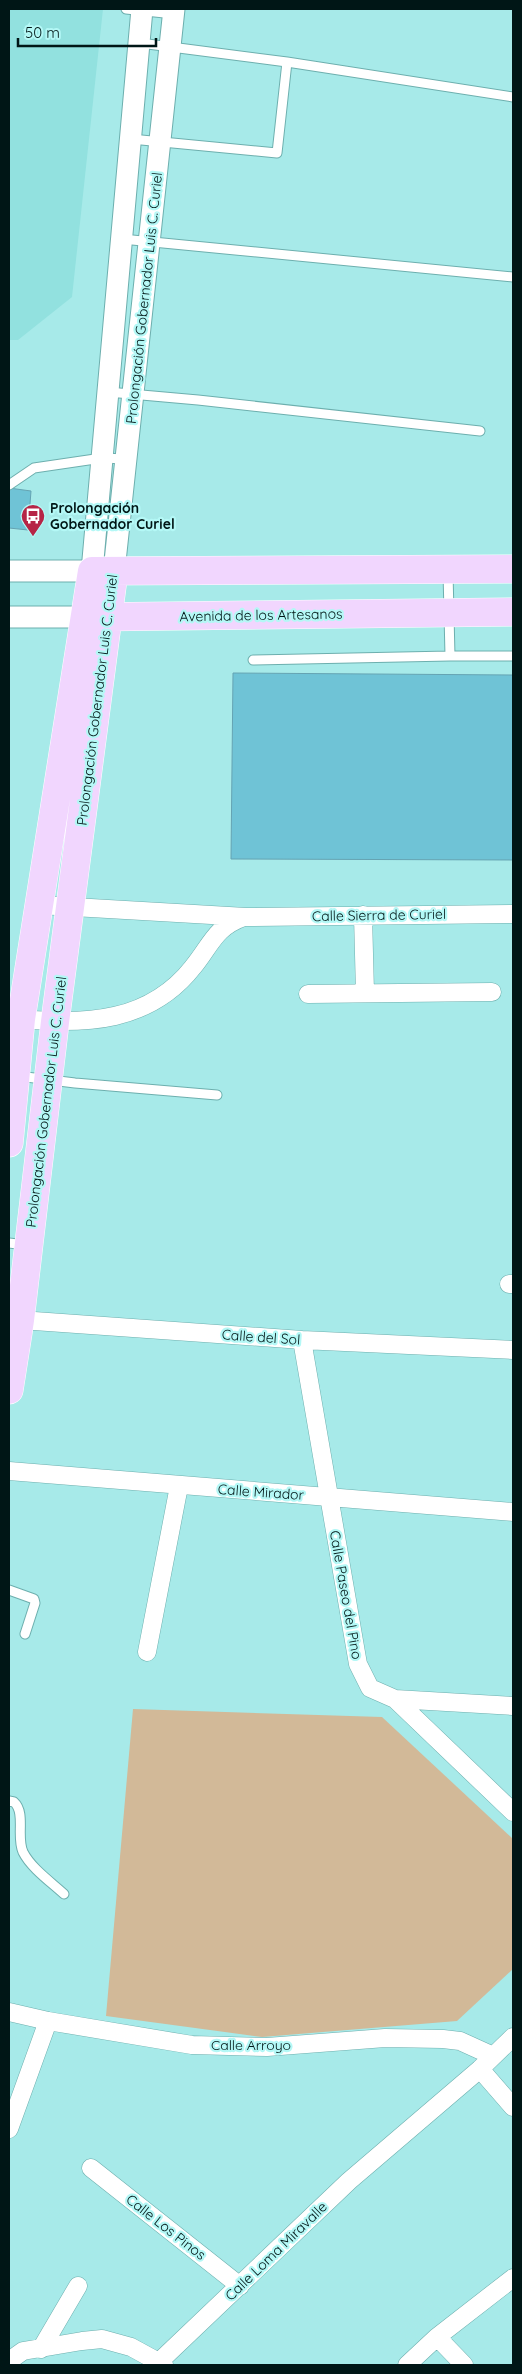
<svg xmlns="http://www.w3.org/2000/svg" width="522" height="2374" font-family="Quicksand,sans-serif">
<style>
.built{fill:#92e1df}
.green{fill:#d2b998}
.building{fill:#6fc3d6;stroke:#65a3b2}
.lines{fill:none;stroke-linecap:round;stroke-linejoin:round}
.service-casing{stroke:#6dafae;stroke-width:11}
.minor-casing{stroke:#6dafae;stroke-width:19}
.tertiary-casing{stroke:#6dafae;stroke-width:23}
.primary-casing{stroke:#fff;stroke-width:29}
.service{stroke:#fff;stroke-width:9}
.minor{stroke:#fff;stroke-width:18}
.tertiary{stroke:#fff;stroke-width:21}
.primary{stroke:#f1d6fe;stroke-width:28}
.labels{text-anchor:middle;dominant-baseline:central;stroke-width:4.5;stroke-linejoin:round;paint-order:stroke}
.street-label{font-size:14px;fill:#001616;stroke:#b4f8f6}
.poi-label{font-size:14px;font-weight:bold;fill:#001616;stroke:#b4f8f6;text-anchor:start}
</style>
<rect width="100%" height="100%" fill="#a7eae9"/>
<path class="built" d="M 9,9 L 103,9 L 72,297 L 18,340 L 9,340 Z"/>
<path class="green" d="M 133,1709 L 382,1717 L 513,1839 L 513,1969 L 457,2021 L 262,2037 L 106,2016 Z"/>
<path class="building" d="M 9,488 L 31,491 L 28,530 L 9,528 Z
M 233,673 L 513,675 L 513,860 L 231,859 Z"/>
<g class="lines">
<g class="service-casing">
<path id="service" d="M 126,9 L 174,14
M 287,62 L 513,97
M 131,139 L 277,153 L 287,62 L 140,43
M 122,239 L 513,277
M 108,392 L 198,400 L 480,431
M 9,485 L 34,468 L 102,458 L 126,459
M 448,572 L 450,656 L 513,656
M 253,660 L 450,656
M 18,1076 L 75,1083 L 217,1095
M 9,1243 L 26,1245
M 9,1590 L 34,1599 L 35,1603 L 25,1634
M 9,1801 L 14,1802 C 26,1813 16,1837 23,1852 C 31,1868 51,1882 64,1894"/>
</g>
<g class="minor-casing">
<path id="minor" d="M 39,905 L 246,917 L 513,914
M 363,915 L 365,993
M 308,994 L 492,992
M 21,1019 C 86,1025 150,1022 193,967 C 211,945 215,927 244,917
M 509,1284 L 513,1284
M 10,1316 L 20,1320 L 302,1340 L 513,1350
M 302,1340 L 358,1664 L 370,1688 L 395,1699 L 513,1812
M 9,1471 L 513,1512
M 147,1652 L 179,1486
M 395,1699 L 513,1706
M 9,2012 L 48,2021 L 192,2045 L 267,2047 L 385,2038 L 443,2039 L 460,2041 L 493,2056
M 480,2069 L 513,2107
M 9,2129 L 48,2021
M 91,2168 L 240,2286
M 437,2337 L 464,2365
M 41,2349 L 78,2286
M 9,2361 L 23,2351 L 82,2341 L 102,2339 L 131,2347 L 164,2365
M 160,2361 L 349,2181 L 480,2069 L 513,2037
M 407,2365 L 437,2337 L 513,2278"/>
</g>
<g class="tertiary-casing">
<path id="tertiary" d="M 9,571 L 92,571 L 142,9
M 114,571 L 174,9
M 9,617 L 84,617"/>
</g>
<g class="primary-casing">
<path id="primary" d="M 90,617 L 513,612
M 9,1143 L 21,1019 L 92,571 L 513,569
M 9,1390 L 20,1320 L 55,1022 L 114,571"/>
</g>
<use href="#service" class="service"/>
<use href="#minor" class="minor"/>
<use href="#tertiary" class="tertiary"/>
<use href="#primary" class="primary"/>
</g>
<defs>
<g id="bus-pin" transform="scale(1.25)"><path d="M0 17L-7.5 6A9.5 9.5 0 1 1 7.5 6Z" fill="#b62446" stroke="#b4f8f6"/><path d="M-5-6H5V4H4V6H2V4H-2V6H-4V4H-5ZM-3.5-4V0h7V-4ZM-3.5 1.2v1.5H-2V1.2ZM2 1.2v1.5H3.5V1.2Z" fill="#fff"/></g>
</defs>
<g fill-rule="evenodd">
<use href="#bus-pin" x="33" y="516"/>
</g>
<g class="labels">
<g class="street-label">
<text transform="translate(144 298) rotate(-84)">Prolongación Gobernador Luis C. Curiel</text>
<text transform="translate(261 615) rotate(-1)">Avenida de los Artesanos</text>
<text transform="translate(97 700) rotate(-83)">Prolongación Gobernador Luis C. Curiel</text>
<text transform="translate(379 915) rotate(-1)">Calle Sierra de Curiel</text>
<text transform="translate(46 1102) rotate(-83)">Prolongación Gobernador Luis C. Curiel</text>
<text transform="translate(261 1337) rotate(4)">Calle del Sol</text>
<text transform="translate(261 1492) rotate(4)">Calle Mirador</text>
<text transform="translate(346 1595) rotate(80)">Calle Paseo del Pino</text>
<text x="251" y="2045">Calle Arroyo</text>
<text transform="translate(166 2227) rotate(38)">Calle Los Pinos</text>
<text transform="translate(276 2251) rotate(-44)">Calle Loma Miravalle</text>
</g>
<g class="poi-label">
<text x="50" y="508">Prolongación<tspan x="50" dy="16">Gobernador Curiel</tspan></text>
</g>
</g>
<rect width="522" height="2374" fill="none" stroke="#001616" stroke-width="20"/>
<path d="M18 38v8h138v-8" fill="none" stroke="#001616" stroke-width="2.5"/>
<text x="25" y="38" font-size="15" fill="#001616" stroke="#b4f8f6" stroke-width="4" paint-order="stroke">50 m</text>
</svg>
